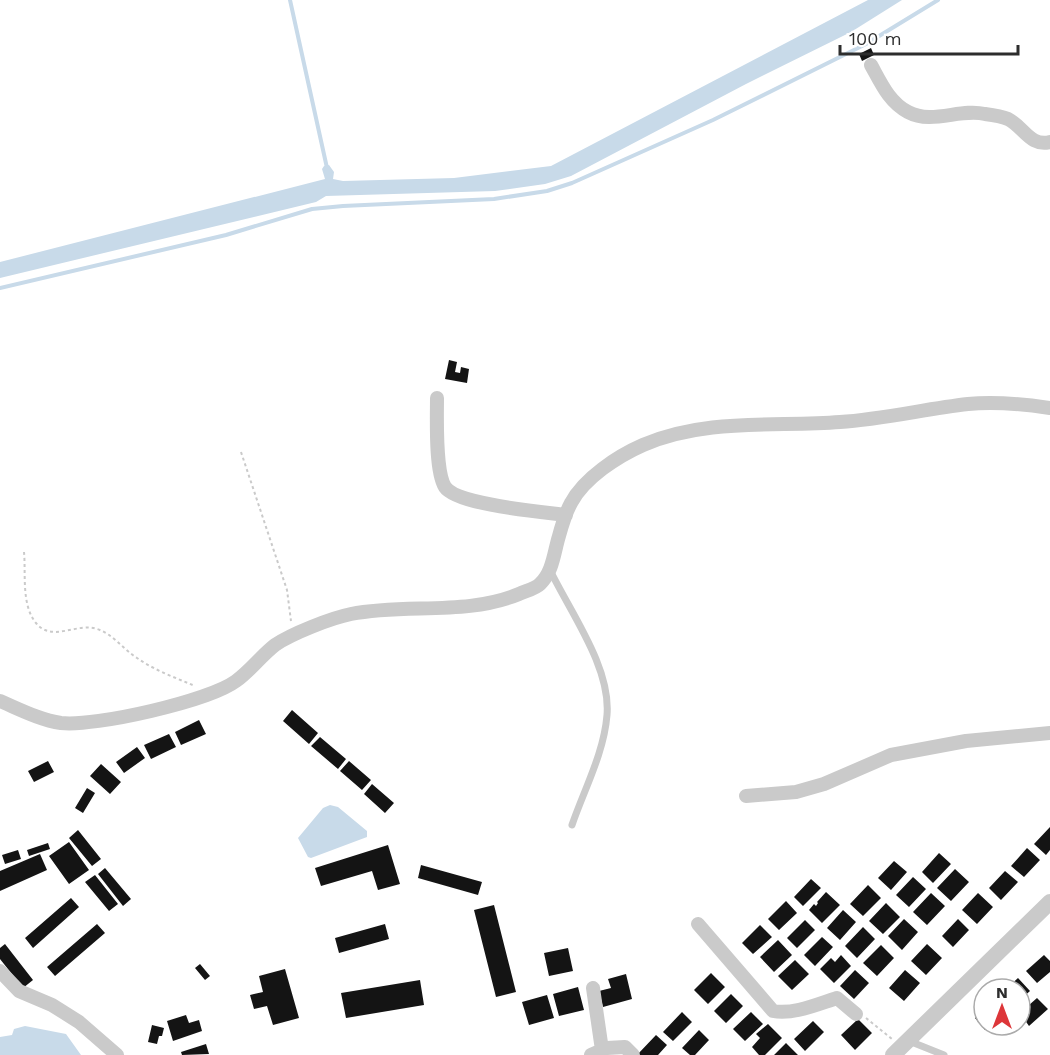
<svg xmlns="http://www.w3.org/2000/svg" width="1050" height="1055" font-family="'Work Sans',sans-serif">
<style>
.water{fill:#c8dae9}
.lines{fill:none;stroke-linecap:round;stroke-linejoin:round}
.stream{stroke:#c8dae9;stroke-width:4}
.building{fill:#141414}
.path{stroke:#cacaca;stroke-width:2;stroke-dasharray:3 3;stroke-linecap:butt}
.service{stroke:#cacaca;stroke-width:7}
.minor{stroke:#cacaca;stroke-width:14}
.tertiary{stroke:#cacaca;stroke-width:16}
</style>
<rect width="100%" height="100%" fill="#fff"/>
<path class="water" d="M 868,0 L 902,0 L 851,32 L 746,84 L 571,176 L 545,184 L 495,191 L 326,196 L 316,202 L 0,278 L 0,262 L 325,179 L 322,169 L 324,166 L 329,165 L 334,172 L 333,179 L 343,181 L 454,178 L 551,166 Z
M 330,805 L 338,807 L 367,831 L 367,837 L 311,858 L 308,857 L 298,838 L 323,808 Z
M 25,1026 L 66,1034 L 81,1055 L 0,1055 L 0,1037 L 12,1035 L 14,1029 Z"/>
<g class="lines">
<path class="stream" d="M 290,0 L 327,168
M 0,288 L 226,235 L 312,209 L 343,206 L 494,199 L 547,191 L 572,183 L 713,120 L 866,44 L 938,0"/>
</g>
<path class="building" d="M 871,48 L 874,55 L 862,61 L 859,54 Z
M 449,360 L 457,362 L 455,372 L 460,373 L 461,367 L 469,369 L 467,383 L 445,379 Z
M 292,710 L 318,733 L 309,744 L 283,721 Z
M 199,720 L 206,734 L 181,745 L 175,732 Z
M 169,734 L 176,747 L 151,759 L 144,745 Z
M 320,737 L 346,759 L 338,769 L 311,746 Z
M 137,747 L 145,758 L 124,773 L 116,762 Z
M 48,761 L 54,772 L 34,782 L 28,771 Z
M 349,761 L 371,780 L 362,790 L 340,771 Z
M 101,764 L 121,782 L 110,794 L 90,776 Z
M 372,784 L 394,803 L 385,813 L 364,794 Z
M 87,788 L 95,793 L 83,813 L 75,808 Z
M 1050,827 L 1050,850 L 1046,855 L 1034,844 Z
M 78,830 L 101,859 L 92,866 L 69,838 Z
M 69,842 L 89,870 L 69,884 L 49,856 Z
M 48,843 L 50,849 L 29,856 L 27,850 Z
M 388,845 L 400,884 L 378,890 L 372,871 L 321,886 L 315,868 Z
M 1027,848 L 1040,860 L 1024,877 L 1011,866 Z
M 18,850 L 21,859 L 5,864 L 2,855 Z
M 939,853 L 951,864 L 933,883 L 922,872 Z
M 40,854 L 47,870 L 0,891 L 0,871 Z
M 894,861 L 907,872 L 891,890 L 878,878 Z
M 421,865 L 482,882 L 478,895 L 418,878 Z
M 105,868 L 131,899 L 123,906 L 98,874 Z
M 955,869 L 969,882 L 951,901 L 937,888 Z
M 1005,871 L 1018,882 L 1001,900 L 989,888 Z
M 95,875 L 118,904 L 109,911 L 85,882 Z
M 913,877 L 926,889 L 909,907 L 896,895 Z
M 811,879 L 821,888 L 803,906 L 794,897 Z
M 868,885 L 881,898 L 863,916 L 850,904 Z
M 826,892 L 840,905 L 822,923 L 809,910 L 814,904 L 816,906 L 818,903 L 817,902 Z
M 931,893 L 945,906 L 927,925 L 913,912 Z
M 978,893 L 993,907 L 977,924 L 962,910 Z
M 71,898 L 79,907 L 33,948 L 25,938 Z
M 786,901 L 797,913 L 779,930 L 768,919 Z
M 886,903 L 900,917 L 883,934 L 869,921 Z
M 494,905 L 516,992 L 496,997 L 474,910 Z
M 843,910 L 856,922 L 840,940 L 827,928 Z
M 904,919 L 918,932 L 902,950 L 888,936 Z
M 958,919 L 969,930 L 953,947 L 942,936 Z
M 805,920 L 815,930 L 797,948 L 787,938 Z
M 97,924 L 105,933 L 55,976 L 47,967 Z
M 385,924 L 389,939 L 339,953 L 335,938 Z
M 760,925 L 772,937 L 753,954 L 742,943 Z
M 863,927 L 875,939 L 857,958 L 845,946 Z
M 822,937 L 833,947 L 815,966 L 804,955 Z
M 778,940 L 792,955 L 774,972 L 760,957 Z
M 5,944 L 33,980 L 23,988 L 0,959 L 0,948 Z
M 927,944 L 942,958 L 926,975 L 911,961 Z
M 881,945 L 894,958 L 877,976 L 863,963 Z
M 568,948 L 573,971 L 549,976 L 544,953 Z
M 841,955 L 851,966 L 834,983 L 820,969 L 831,958 L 835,962 Z
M 1044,955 L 1050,961 L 1050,972 L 1037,983 L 1026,971 Z
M 795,960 L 809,974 L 792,990 L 778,976 Z
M 200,964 L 210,976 L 205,980 L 195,968 Z
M 285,969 L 299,1018 L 273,1025 L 267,1006 L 254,1009 L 250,995 L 263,992 L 259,976 Z
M 855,970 L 869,983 L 854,999 L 840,986 Z
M 905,970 L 920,983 L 904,1001 L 889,988 Z
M 711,973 L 725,987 L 708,1004 L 694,990 Z
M 626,974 L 632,999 L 603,1007 L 599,991 L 611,988 L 608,979 Z
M 1018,978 L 1030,991 L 1020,1000 L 1020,989 L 1006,989 Z
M 420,980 L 424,1005 L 346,1018 L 341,993 Z
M 578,987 L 584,1010 L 559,1016 L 553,994 Z
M 731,994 L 743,1006 L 726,1023 L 714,1011 Z
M 547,995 L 554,1018 L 529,1025 L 522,1002 Z
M 1037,998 L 1048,1009 L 1029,1026 L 1020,1013 Z
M 984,1010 L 984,1025 L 991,1025 L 985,1030 L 975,1018 Z
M 682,1012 L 692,1022 L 673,1041 L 663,1032 Z
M 751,1012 L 763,1024 L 745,1041 L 733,1029 Z
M 186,1015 L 189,1023 L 199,1020 L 202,1031 L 173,1041 L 167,1021 Z
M 858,1019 L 872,1033 L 855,1050 L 841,1035 Z
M 813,1021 L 824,1032 L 805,1051 L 794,1039 Z
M 768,1024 L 782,1038 L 765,1055 L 759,1055 L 752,1047 L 760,1038 L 756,1034 Z
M 152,1025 L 164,1028 L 162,1036 L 159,1036 L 157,1044 L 148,1042 Z
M 699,1030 L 709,1040 L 695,1055 L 690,1055 L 682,1048 Z
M 656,1035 L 667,1045 L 658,1055 L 637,1055 Z
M 786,1043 L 798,1055 L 774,1055 Z
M 206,1044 L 209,1054 L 182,1055 L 181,1052 Z"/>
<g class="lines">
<path class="path" d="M 241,452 L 287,590 L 291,621
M 24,552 C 26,573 21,605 36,623 C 52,643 77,622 97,629 C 113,634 123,649 137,658 C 154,670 176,678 195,686
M 866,1018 L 892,1039"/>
<path class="service" d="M 550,570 C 570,612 611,667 607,715 C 604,753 584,790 572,825
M 909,1041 L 944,1055"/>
<path class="minor" d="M 871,65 C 881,83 889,102 908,112 C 932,125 960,108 985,114 C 993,115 1001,116 1008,119 C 1024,127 1030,147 1050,142
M 437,398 C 437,419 435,471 445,487 C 457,505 543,512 566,515
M 0,701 C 19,709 40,720 61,723 C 95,727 209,701 236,681 C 250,671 261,656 275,645 C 291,634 331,618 351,614 C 406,603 466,616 519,594 C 525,591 535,589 540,584 C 553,572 554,552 559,536 C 562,525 566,512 571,503 C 584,478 618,456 643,445 C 705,418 775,427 840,422 C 883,419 925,409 968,404 C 996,401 1023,404 1050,408
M 746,796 L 796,792 L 824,784 L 891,755 L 966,741 L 1050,733
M 698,924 L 773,1011 C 793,1015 818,1004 837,998 L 856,1014
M 0,971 L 19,991 L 52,1005 L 79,1022 L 117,1055
M 593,988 L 602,1050
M 591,1055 L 607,1048 L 625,1047 L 633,1055"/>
<path class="tertiary" d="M 893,1055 L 1050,902"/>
</g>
<g transform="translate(1002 1007)"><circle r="28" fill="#ffffff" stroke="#ababab" stroke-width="1.5"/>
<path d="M0-4.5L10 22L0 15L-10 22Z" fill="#dd3639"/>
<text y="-9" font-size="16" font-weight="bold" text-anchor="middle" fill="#2d2d2d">N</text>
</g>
<path d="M840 45v9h178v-9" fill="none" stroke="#2d2d2d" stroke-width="3"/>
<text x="849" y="45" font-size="18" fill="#2d2d2d" stroke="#ffffff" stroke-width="4.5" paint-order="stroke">100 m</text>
</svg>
